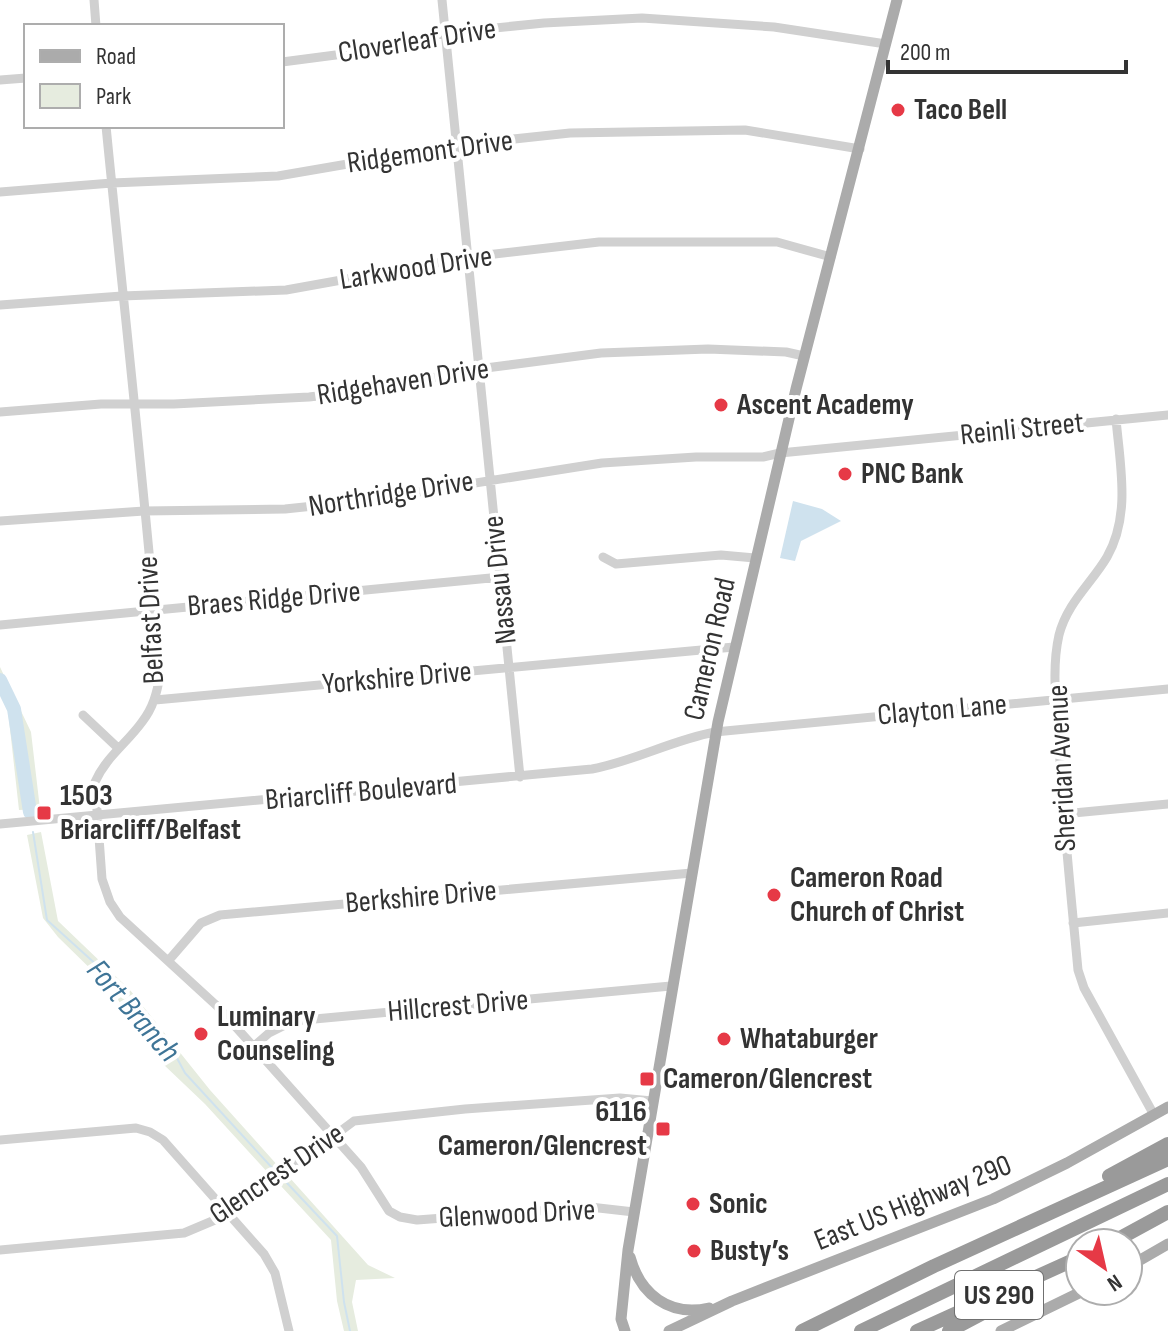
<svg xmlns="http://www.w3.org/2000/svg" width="1168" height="1331" font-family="'Sofia Sans Condensed',sans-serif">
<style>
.green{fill:#e6ecdf}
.water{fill:#cfe2ee}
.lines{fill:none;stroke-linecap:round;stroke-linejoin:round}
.stream{stroke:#cfe2ee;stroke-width:2}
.river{stroke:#cfe2ee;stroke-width:14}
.minor{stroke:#d0d0d0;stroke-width:9}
.major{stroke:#ababab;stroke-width:11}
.highway{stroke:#9a9a9a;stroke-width:14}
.poi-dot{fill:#e63946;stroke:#fff;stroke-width:3}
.labels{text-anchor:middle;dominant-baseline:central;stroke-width:8;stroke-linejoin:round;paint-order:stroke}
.shield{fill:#fff;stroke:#707070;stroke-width:2}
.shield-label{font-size:28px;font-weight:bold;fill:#333}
.street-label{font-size:30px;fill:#333;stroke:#fff}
.poi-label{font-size:30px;font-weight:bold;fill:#333;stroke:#fff;text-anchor:start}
.water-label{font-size:32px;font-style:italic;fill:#3f7597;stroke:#fff}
</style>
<rect width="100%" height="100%" fill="#fff"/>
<path class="green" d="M 0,667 L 31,732 L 40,809 L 19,810 L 8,711 L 0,694 Z
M 41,832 L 58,921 L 130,990 L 210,1090 L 279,1167 L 269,1174 L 205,1104 L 163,1064 L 108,986 L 58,937 L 43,918 L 27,835 Z
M 290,1178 L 368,1265 L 395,1278 L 356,1280 L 352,1302 L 358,1331 L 344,1331 L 337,1301 L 331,1240 L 280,1185 Z"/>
<path class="water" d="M 793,501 L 822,509 L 841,521 L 801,541 L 795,561 L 780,558 Z"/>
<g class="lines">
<path class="stream" d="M 33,832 L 47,920 L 120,986 L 171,1047 L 185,1073 L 275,1171
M 287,1183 L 337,1236 L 344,1302 L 350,1331"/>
<path class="river" d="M 0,680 L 14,709 L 30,812"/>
<path class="minor" d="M 94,0 L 96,26
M 442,0 L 520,777
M 282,62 L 351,53 L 445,33 L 544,23 L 642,18 L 774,27 L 886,44
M 0,80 L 26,78
M 106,126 C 124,309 145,492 160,675 C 157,693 153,708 142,722 C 127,743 106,757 95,782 L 102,879 L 110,902 L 120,917 L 217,1006 L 361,1167 L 389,1211 L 400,1217 L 417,1220 L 590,1207 L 634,1212
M 0,192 L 112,183 L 278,176 L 458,145 L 570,133 L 745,130 L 860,149
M 0,305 L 122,296 L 286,290 L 469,257 L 599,242 L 777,242 L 831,257
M 0,412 L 101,404 L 174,404 L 309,397 L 369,390 L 478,369 L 601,353 L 708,349 L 786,352 L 804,356
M 1116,419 C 1120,465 1131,515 1107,557 C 1091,584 1067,603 1059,635 C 1051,670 1057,709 1059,745 C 1063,820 1071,895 1078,970 L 1084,988 L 1154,1115
M 0,521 L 144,511 L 285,509 L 362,501 L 602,463 L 696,457 L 763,457 L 780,453 L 1168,415
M 603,557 L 616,564 L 721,555 L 755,558
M 0,625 L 501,577
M 155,700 L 734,647
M 83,715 L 118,748
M 1063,814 L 1168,804
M 0,824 L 592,769 C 635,761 672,740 715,732 L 1168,689
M 1073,923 L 1168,913
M 169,960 L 201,923 L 220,915 L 692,873
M 252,1048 L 269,1033 L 293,1021 L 671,986
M 0,1140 L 136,1128 L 150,1132 L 163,1140 L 264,1254 L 275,1273 L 289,1331
M 0,1250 L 184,1233 L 229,1214 L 354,1121 L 465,1109 L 620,1098 L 652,1101"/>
<path class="major" d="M 630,1257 C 640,1294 669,1317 709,1308
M 1128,1267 L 1168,1244
M 625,1331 L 621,1319 L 628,1250 L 718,722 L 796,389 L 897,0
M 669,1331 L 732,1301 L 993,1199 L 1067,1163 L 1168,1107
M 1001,1331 L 1083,1291"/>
<path class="highway" d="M 1109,1176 L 1168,1144
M 1111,1243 L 1168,1212
M 802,1331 L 934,1266 L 1168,1159
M 861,1331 L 1168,1184
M 917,1331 L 1080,1257
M 949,1331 L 998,1305"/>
</g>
<g class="poi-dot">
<circle cx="898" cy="110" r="8"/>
<circle cx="721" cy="405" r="8"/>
<circle cx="845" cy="474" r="8"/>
<rect x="36" y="805" width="16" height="16" rx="4"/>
<circle cx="774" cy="895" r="8"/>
<circle cx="201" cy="1034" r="8"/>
<circle cx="724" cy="1039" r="8"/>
<rect x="639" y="1071" width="16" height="16" rx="4"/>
<rect x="655" y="1121" width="16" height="16" rx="4"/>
<circle cx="693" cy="1204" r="8"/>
<circle cx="694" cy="1251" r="8"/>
</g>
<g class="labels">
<rect class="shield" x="955" y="1271" width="88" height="48" rx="6"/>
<g class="shield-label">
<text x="999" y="1295">US 290</text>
</g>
<g class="street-label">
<text transform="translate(417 41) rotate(-9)">Cloverleaf Drive</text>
<text transform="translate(430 152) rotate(-8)">Ridgemont Drive</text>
<text transform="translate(416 268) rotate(-9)">Larkwood Drive</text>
<text transform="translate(403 382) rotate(-9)">Ridgehaven Drive</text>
<text transform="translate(1022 429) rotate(-6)">Reinli Street</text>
<text transform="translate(391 494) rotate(-9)">Northridge Drive</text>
<text transform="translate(500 580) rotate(-96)">Nassau Drive</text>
<text transform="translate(274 599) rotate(-5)">Braes Ridge Drive</text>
<text transform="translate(151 620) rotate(-93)">Belfast Drive</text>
<text transform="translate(710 649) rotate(-77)">Cameron Road</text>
<text transform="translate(397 678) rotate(-5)">Yorkshire Drive</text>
<text transform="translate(942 710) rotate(-5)">Clayton Lane</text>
<text transform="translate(1062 768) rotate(-93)">Sheridan Avenue</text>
<text transform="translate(361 792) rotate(-5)">Briarcliff Boulevard</text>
<text transform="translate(421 897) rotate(-5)">Berkshire Drive</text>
<text transform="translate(458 1006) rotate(-5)">Hillcrest Drive</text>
<text transform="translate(277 1174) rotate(-34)">Glencrest Drive</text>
<text transform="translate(913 1203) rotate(-22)">East US Highway 290</text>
<text transform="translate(517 1214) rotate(-3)">Glenwood Drive</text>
</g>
<g class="poi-label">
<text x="914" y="110">Taco Bell</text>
<text x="737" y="405">Ascent Academy</text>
<text x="861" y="474">PNC Bank</text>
<text x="60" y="796">1503<tspan x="60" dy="34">Briarcliff/Belfast</tspan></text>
<text x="790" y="878">Cameron Road<tspan x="790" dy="34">Church of Christ</tspan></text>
<text x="217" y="1017">Luminary<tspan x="217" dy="34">Counseling</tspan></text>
<text x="740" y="1039">Whataburger</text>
<text x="663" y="1079">Cameron/Glencrest</text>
<text x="647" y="1112" text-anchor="end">6116<tspan x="647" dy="34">Cameron/Glencrest</tspan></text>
<text x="709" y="1204">Sonic</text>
<text x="710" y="1251">Busty’s</text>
</g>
<g class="water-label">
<text transform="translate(133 1011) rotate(49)">Fort Branch</text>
</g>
</g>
<rect x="24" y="24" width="260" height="104" fill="#ffffff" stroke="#adadad" stroke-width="2"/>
<rect x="40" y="50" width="40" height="12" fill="#ababab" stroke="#adadad" stroke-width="2"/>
<text x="96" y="64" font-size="24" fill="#333333">Road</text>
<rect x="40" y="84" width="40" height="24" fill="#e6ecdf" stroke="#adadad" stroke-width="2"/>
<text x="96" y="104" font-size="24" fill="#333333">Park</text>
<g transform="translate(1104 1267) rotate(146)"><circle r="38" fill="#ffffff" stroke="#adadad" stroke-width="2"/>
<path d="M0-6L14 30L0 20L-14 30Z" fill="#e63946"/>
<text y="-12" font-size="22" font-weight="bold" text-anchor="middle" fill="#333333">N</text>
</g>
<path d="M888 60v12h238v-12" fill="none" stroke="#333333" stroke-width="4"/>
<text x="900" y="60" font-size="24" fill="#333333" stroke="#ffffff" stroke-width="6" paint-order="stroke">200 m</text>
</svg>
